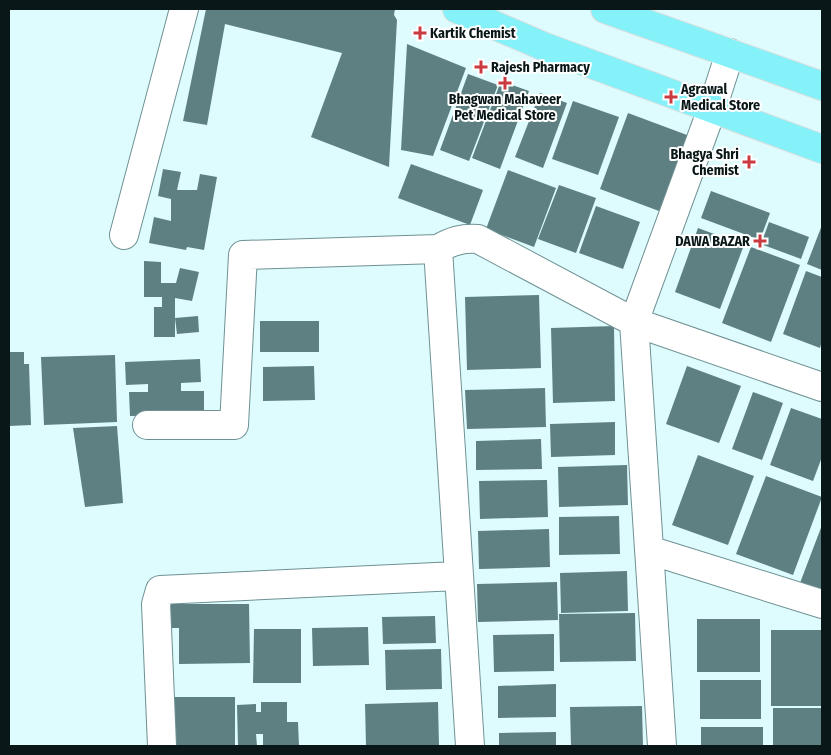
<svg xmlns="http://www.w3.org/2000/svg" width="831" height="755" font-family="'Fira Sans Condensed',sans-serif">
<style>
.building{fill:#5f8082}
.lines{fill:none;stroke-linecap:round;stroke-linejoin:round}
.minor-casing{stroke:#6f9193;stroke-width:30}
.major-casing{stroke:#dddfdf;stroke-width:30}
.minor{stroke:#fff;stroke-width:28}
.major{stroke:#85f1f8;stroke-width:28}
.poi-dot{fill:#ca3a41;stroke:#fff;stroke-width:2}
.labels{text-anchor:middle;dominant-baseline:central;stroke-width:4;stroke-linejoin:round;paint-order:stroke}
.poi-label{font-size:14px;font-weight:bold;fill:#0a1718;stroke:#fff;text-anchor:start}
</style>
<rect width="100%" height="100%" fill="#defbfd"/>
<path class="building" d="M 206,9 L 395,9 L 394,15 L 397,20 L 389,167 L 311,137 L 342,53 L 225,24 L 207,125 L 183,121 Z
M 407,44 L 466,68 L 433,156 L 401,150 Z
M 468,74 L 498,85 L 469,161 L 440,150 Z
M 501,81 L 529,91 L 500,169 L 472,158 Z
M 540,93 L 567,103 L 543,168 L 515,157 Z
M 573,101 L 619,117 L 598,175 L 552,159 Z
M 628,113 L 695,138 L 667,214 L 600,189 Z
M 411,164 L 483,190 L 470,225 L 398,198 Z
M 163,169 L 181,172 L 177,190 L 197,190 L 200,174 L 217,177 L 204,250 L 187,247 L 186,250 L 149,243 L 154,217 L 171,221 L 171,199 L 158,196 Z
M 508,170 L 556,188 L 534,247 L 486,229 Z
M 559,185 L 596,198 L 576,253 L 538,239 Z
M 711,191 L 770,213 L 760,240 L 701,218 Z
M 596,206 L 640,222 L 623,269 L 579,253 Z
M 769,222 L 809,237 L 801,259 L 761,244 Z
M 822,225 L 822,270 L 807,264 Z
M 698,228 L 744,245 L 720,309 L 675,292 Z
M 751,247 L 800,265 L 771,342 L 722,323 Z
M 144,261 L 161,262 L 161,283 L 176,283 L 180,268 L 199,272 L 192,301 L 175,298 L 175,318 L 198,316 L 199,332 L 177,334 L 175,318 L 175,337 L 154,337 L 154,307 L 162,307 L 162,297 L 144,297 Z
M 806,271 L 822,277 L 822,341 L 820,348 L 783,334 Z
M 539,295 L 541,368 L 467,370 L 465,297 Z
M 260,321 L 319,321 L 319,352 L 260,352 Z
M 614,326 L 615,401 L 553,403 L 551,328 Z
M 9,352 L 24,352 L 24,364 L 29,364 L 31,425 L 9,426 Z
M 115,355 L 117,422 L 44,425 L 41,357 Z
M 200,359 L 201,382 L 181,383 L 181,391 L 204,391 L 204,415 L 130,416 L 129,392 L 148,392 L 148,384 L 126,385 L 125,362 Z
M 314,366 L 315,400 L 263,401 L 263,367 Z
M 687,366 L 741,386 L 719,443 L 666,424 Z
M 545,388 L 546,427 L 467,429 L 465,390 Z
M 753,392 L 783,403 L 762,460 L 732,449 Z
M 791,408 L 822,419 L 822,457 L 813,481 L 770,465 Z
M 615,422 L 615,455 L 551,457 L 550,424 Z
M 117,426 L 123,503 L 85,507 L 73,428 Z
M 541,439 L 542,469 L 476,470 L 476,441 Z
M 698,455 L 754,476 L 728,545 L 672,525 Z
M 627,465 L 628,505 L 559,507 L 558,467 Z
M 766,476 L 822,497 L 793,575 L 736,554 Z
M 547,480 L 548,517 L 480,519 L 479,481 Z
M 619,516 L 620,554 L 559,555 L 559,517 Z
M 822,525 L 822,591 L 800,583 Z
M 549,529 L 550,567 L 479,569 L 478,531 Z
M 627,571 L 628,611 L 561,613 L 560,573 Z
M 557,582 L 558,620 L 478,622 L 477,584 Z
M 170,604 L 249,604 L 250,663 L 179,664 L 179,628 L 169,628 Z
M 635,613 L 636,661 L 560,662 L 559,614 Z
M 435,616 L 436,643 L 383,644 L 382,617 Z
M 697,619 L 760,619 L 760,672 L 697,672 Z
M 368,627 L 369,665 L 313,666 L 312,628 Z
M 254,629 L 301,629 L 301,683 L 253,683 Z
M 771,630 L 822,630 L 822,706 L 771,706 Z
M 554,634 L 554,671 L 494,672 L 493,635 Z
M 441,649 L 442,689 L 386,690 L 385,650 Z
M 700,680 L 761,680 L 761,719 L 700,719 Z
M 556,684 L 556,717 L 498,718 L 498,686 Z
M 169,697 L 235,697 L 235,745 L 169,745 Z
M 261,702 L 287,702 L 287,722 L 298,722 L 299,746 L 263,746 L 263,734 L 256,734 L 257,746 L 238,746 L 237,705 L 256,704 L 256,712 L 261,712 Z
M 438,702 L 439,746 L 366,746 L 365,704 Z
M 642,706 L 643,746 L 571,746 L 570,707 Z
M 773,708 L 822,708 L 822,746 L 773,746 Z
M 701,727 L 763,727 L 763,746 L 701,746 Z
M 556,732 L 556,746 L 499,746 L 499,733 Z"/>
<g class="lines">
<g class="minor-casing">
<path id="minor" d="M 124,235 L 184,9
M 438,249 L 470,746
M 147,425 L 234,425 L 243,255 L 438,249 C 452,241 462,238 478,239 L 634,322 L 822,387
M 649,550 L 822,604
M 162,746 L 156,604 L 160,590 L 457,576
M 662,746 L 634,322 L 712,109 L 730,53"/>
</g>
<g class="major-casing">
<path id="major" d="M 457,9 L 545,47 L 822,149
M 605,9 L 822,86"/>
</g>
<use href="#minor" class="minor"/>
<use href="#major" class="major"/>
</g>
<g class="poi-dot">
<path d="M417.5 25.5h5v5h5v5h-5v5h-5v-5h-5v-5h5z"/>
<path d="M478.5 59.5h5v5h5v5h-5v5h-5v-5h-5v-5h5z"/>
<path d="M502.5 75.5h5v5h5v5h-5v5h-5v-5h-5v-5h5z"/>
<path d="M668.5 89.5h5v5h5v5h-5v5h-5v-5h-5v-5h5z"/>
<path d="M746.5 154.5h5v5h5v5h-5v5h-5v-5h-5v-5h5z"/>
<path d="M757.5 233.5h5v5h5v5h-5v5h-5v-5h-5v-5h5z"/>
</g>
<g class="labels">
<g class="poi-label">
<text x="430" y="33">Kartik Chemist</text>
<text x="491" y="67">Rajesh Pharmacy</text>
<text x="681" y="89">Agrawal<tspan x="681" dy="16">Medical Store</tspan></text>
<text x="505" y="99" text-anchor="middle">Bhagwan Mahaveer<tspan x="505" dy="16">Pet Medical Store</tspan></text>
<text x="739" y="154" text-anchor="end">Bhagya Shri<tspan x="739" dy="16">Chemist</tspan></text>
<text x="750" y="241" text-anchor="end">DAWA BAZAR</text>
</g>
</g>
<rect width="831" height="755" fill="none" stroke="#0a1718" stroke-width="20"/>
</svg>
